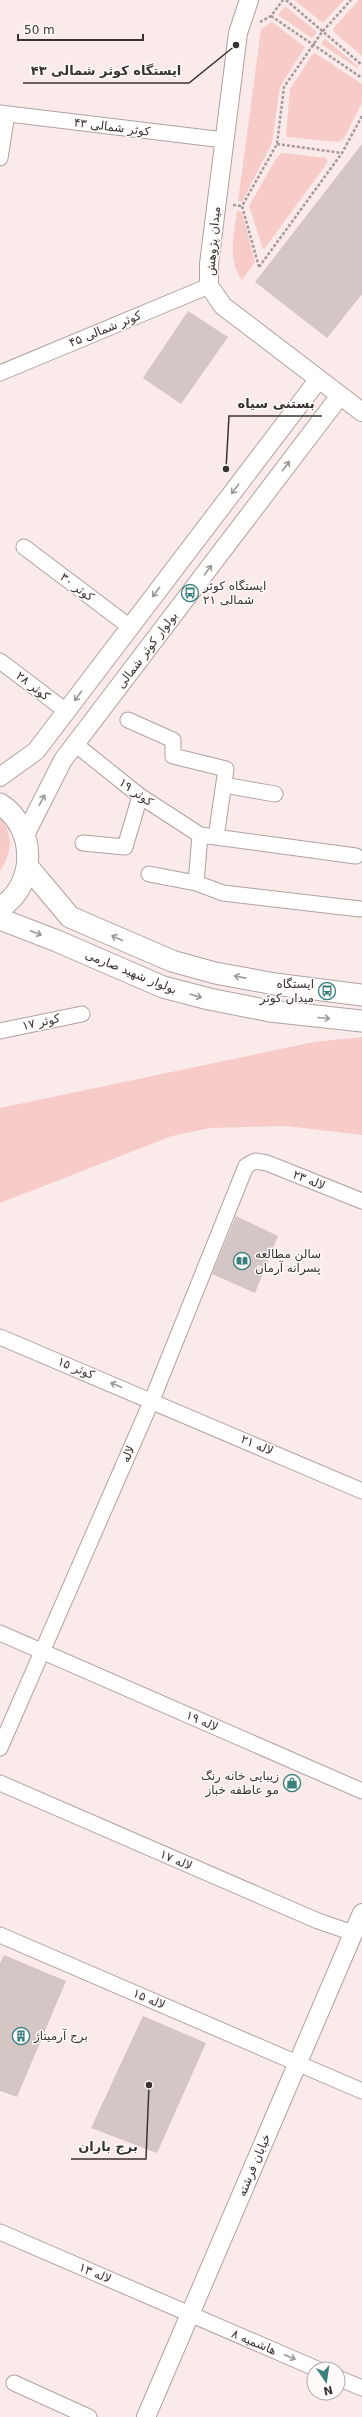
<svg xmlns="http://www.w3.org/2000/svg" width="362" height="2417" font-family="'DejaVu Sans','Noto Naskh Arabic',sans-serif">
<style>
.green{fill:#f7ccc8}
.building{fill:#d4c6c4}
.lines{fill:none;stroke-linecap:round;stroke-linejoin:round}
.minor-casing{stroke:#b0a2a1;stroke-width:17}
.tertiary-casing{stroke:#b0a2a1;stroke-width:20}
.secondary-casing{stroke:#b0a2a1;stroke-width:23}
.path{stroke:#a69b9a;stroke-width:2.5;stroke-dasharray:3 2;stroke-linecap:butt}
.minor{stroke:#fff;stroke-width:15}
.tertiary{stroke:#fff;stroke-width:18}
.secondary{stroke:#fff;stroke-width:21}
.oneway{stroke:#9c9998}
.labels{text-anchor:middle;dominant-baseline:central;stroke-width:3;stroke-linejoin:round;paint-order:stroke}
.street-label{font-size:12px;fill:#383332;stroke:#fefbfa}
.poi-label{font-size:12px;fill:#383332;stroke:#fefbfa;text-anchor:start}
.leader{fill:none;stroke:#383332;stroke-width:1.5}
.callout-dot{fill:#383332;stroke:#fefbfa;stroke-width:1.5}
.callout-label{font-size:13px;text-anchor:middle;font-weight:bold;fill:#383332;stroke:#fefbfa;stroke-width:3;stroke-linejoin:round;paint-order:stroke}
</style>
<rect width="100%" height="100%" fill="#faeae9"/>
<path class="green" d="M 294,0 L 344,0 L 323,23 Z
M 359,0 L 362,0 L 362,56 L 334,32 L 333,29 Z
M 285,6 L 317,32 L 312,38 L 278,15 Z
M 272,22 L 305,47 L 280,87 L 272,143 L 242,202 L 238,201 L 261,29 Z
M 325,39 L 359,67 L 357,68 L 321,44 Z
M 315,53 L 362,84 L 362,103 L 344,138 L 338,142 L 287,137 L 286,134 L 290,89 L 312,55 Z
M 285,153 L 326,158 L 328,162 L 265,248 L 263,249 L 249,206 L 276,159 L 280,154 Z
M 237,211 L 242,212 L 255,262 L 242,280 C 227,260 234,235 237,211 Z
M 0,818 C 15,834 11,855 0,871 Z
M 362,1037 L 362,1135 L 286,1126 L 210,1128 L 172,1136 L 0,1203 L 0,1108 L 314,1042 Z"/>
<path class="building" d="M 362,144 L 362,294 L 327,338 L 255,282 Z
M 188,311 L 228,337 L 181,404 L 143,378 Z
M 236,1216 L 278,1236 L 255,1293 L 212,1274 Z
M 4,1955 L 66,1981 L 17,2097 L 0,2091 L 0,1963 Z
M 143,2016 L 206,2043 L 157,2153 L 91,2128 Z"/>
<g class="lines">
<g class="minor-casing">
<path id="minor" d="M 0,113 L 224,140
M 0,158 L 7,114
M 0,373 L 209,286
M 24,547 L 130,627
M 0,661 L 66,711
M 128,720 L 173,740 L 173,756 L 226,769 L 216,837
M 75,744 L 140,796 L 200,835 L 356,856
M 224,785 L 275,794
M 83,843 L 125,847 L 140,796
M 149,874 L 196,883 L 223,893 L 360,909
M 196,883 L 200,835
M 0,1031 L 82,1014
M 0,1337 L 362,1491
M 0,1633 L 362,1791
M 0,1748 L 152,1400 L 246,1166 L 255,1161 L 267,1163 L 362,1201
M 0,1783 L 318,1921 L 353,1933
M 0,1935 L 362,2091
M 0,2232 L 317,2369
M 338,2378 L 362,2388
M 14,2383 L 89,2417"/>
</g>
<g class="tertiary-casing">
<path id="tertiary" d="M 249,0 L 238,33 L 209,264 L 209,286 L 223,306 L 362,412
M 0,777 L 36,751 L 318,380
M 25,835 L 63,760 L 339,397
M 146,2417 L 362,1913"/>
</g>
<g class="secondary-casing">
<path id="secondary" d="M 0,804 C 37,828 37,885 0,908
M 28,867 L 70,917 L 172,961 L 215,973 L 275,984 L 362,995
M 0,919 L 57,941 L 163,987 L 209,999 L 270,1011 L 362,1021"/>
</g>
<path class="path" d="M 286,0 L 362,65
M 271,16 L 362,78
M 260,22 L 271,16 L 283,0
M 277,144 L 342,153
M 233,205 L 242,206
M 259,267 L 242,206 L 277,144 L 284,87 L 322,32 L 351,0
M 259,267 L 342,153 L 362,116"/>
<use href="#minor" class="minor"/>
<use href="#tertiary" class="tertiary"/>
<use href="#secondary" class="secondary"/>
</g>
<defs><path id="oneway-shaft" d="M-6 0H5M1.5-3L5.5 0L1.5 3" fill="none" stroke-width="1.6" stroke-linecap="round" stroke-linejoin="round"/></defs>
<g class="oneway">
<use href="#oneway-shaft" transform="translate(286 466) rotate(-53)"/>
<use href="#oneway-shaft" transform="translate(235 489) rotate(127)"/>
<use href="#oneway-shaft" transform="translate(208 570) rotate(-53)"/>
<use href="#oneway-shaft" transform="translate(156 592) rotate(127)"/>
<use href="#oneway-shaft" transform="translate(78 696) rotate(127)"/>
<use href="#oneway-shaft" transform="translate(42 800) rotate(-63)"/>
<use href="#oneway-shaft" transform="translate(36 933) rotate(21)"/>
<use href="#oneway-shaft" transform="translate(117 938) rotate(-156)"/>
<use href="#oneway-shaft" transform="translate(240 977) rotate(-169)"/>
<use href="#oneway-shaft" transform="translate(196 996) rotate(16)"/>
<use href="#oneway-shaft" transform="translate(324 1018) rotate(5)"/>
<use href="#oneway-shaft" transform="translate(116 1385) rotate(-157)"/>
<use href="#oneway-shaft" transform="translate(290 2357) rotate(23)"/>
</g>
<defs>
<g id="bus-ring" transform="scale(0.9)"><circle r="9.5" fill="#fefbfa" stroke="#39817d" stroke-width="1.5"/><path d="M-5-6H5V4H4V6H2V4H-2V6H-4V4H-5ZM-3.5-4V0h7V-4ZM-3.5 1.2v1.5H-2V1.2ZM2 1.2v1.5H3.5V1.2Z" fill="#39817d"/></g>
<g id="library-ring" transform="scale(0.9)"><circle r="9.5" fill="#fefbfa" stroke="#39817d" stroke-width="1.5"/><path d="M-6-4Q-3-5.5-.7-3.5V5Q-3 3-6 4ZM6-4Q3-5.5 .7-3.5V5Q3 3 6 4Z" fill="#39817d"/></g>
<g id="shop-ring" transform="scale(0.9)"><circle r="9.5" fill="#fefbfa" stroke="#39817d" stroke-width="1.5"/><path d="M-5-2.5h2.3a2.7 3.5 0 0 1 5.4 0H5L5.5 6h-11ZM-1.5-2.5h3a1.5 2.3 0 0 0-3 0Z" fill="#39817d"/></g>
<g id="building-ring" transform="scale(0.9)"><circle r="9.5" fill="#fefbfa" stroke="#39817d" stroke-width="1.5"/><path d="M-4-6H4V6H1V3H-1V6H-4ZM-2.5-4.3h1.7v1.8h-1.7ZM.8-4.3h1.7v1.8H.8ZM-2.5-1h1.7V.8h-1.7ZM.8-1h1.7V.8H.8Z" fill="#39817d"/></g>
</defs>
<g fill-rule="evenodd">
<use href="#bus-ring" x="190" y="593"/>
<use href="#bus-ring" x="327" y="991"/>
<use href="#library-ring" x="242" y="1261"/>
<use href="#shop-ring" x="292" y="1783"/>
<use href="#building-ring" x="21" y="2036"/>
</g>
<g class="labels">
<g class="street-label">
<text transform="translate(112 127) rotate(7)">کوثر شمالی ۴۳</text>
<text transform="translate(213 241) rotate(-85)">میدان پژوهش</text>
<text transform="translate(105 329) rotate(-22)">کوثر شمالی ۴۵</text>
<text transform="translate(77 587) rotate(37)">کوثر ۳۰</text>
<text transform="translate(147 650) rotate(-53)">بولوار کوثر شمالی</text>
<text transform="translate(33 686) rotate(38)">کوثر ۲۸</text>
<text transform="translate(136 792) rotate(36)">کوثر ۱۹</text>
<text transform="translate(131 972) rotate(22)">بولوار شهید صارمی</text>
<text transform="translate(41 1022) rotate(-12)">کوثر ۱۷</text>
<text transform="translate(309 1180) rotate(22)">لاله ۲۳</text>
<text transform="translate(76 1368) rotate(23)">کوثر ۱۵</text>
<text transform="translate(257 1445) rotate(23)">لاله ۲۱</text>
<text transform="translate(128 1454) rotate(-66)">لاله</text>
<text transform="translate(202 1721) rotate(24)">لاله ۱۹</text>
<text transform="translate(176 1860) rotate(23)">لاله ۱۷</text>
<text transform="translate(149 1999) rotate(23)">لاله ۱۵</text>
<text transform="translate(254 2165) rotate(-67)">خیابان فرشته</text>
<text transform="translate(95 2273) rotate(23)">لاله ۱۳</text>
<text transform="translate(254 2342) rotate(23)">هاشمیه ۸</text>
</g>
<g class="poi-label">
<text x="203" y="586">ایستگاه کوثر<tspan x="203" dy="14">شمالی ۲۱</tspan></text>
<text x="314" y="984" text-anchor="end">ایستگاه<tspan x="314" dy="14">میدان کوثر</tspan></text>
<text x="255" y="1254">سالن مطالعه<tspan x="255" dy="14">پسرانه آرمان</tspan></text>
<text x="279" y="1776" text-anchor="end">زیبایی خانه رنگ<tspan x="279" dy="14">مو عاطفه خباز</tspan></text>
<text x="34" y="2036">برج آرمیتاژ</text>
</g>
</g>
<path class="leader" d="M236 45L189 83H23M226 469L229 416H322M149 2085L146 2159H71"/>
<g class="callout-dot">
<circle cx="236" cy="45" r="4"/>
<circle cx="226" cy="469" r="4"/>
<circle cx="149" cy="2085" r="4"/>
</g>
<g class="callout-label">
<text x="106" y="75">ایستگاه کوثر شمالی ۴۳</text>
<text x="276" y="408">بستنی سیاه</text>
<text x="108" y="2151">برج باران</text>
</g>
<g transform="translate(326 2381) rotate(167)"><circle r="19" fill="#fefbfa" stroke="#afabaa"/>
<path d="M0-3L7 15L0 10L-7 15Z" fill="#39817d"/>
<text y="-6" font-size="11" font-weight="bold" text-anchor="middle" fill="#383332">N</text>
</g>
<path d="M18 34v6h125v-6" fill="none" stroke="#383332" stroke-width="2"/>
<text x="24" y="34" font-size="12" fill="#383332" stroke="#fefbfa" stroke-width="3" paint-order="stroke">50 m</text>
</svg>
